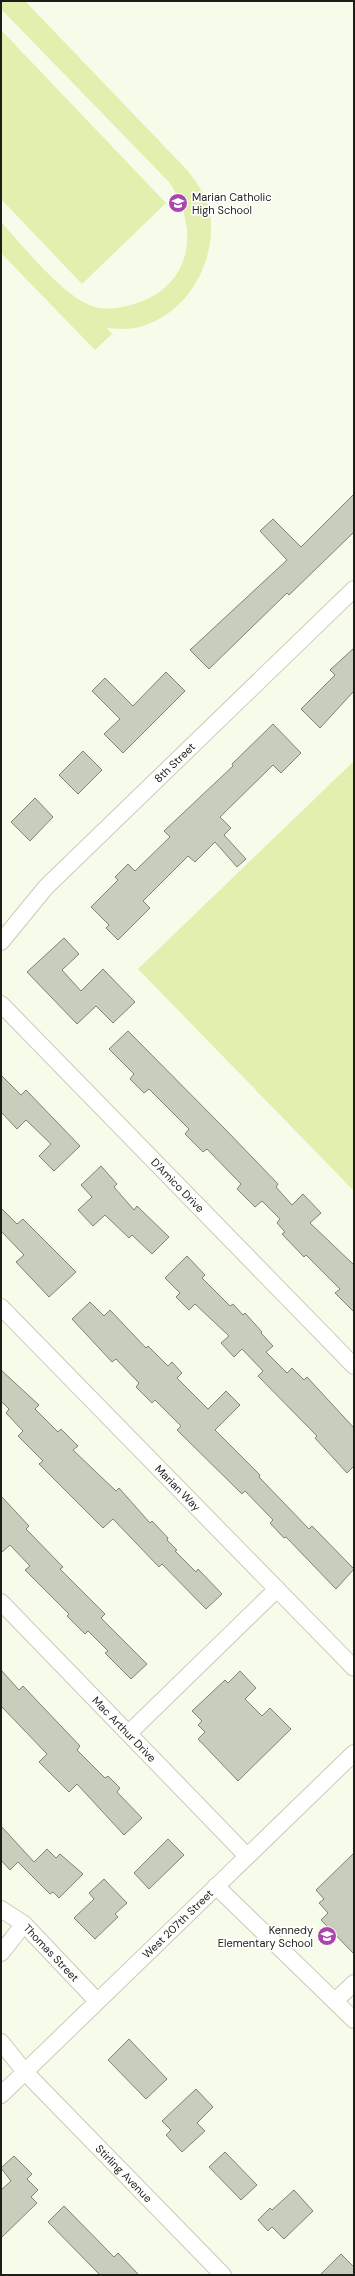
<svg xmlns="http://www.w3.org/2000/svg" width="355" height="2276" font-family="'DM Sans',sans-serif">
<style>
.green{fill:#e2efae}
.building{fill:#c9cdbb;stroke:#808473}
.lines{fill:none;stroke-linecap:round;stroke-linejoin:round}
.minor-casing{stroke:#c8ccba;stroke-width:18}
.minor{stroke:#fff;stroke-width:16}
.labels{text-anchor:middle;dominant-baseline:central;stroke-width:3.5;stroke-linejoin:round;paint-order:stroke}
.poi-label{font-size:11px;fill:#1c1e17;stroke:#fff;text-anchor:start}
.street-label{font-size:11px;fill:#1c1e17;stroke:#fff}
</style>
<rect width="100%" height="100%" fill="#f7fbe9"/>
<path class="green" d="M 1,1 L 25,1 L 188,171 C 196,182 206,194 209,208 C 219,256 191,311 143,326 C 131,330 119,329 107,328 L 112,334 L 95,350 L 1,253 L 1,222 C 24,247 62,295 92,306 C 106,311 121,308 134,304 C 192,287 201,228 169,182 L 1,9 Z
M 1,30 L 166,203 L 82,284 L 1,199 Z
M 354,761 L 354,1191 L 138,969 Z"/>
<path class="building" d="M 354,494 L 354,532 L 289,595 L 287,593 L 209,669 L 190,650 L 287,560 L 260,531 L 273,519 L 301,547 Z
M 354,648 L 354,691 L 320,728 L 301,709 L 335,675 L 330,670 Z
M 166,672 L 185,691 L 123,753 L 104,734 L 120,719 L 92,691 L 105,678 L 133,706 Z
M 273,724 L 301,753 L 281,773 L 273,765 L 220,817 L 231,828 L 224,835 L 246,859 L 237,867 L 215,842 L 195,862 L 188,856 L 143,901 L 150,908 L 118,940 L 106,928 L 109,925 L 91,907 L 118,880 L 115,877 L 128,864 L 135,871 L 170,837 L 164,831 L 233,766 L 232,764 Z
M 83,751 L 102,770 L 78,794 L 59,775 Z
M 35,798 L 53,817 L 30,841 L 11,822 Z
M 64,938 L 79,954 L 62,970 L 81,991 L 103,969 L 135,1002 L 113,1023 L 96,1006 L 77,1024 L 27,972 Z
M 128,1031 L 226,1130 L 278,1184 L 276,1187 L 292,1205 L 303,1194 L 321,1213 L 310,1223 L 354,1265 L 354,1312 L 335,1293 L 340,1289 L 306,1255 L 304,1257 L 282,1234 L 285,1232 L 277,1223 L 280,1219 L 262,1201 L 255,1207 L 237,1189 L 241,1184 L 207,1149 L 203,1152 L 185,1134 L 189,1129 L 149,1089 L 144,1093 L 130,1079 L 134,1074 L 109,1049 Z
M 1,1075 L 21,1095 L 26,1090 L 80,1146 L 54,1171 L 39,1156 L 51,1144 L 26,1120 L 17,1129 L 1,1112 Z
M 101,1166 L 117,1184 L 114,1187 L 134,1210 L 137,1206 L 169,1237 L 152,1254 L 132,1235 L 129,1238 L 105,1215 L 93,1226 L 78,1210 L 92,1197 L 81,1185 Z
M 1,1208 L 17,1224 L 23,1219 L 76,1272 L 49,1297 L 16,1262 L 24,1255 L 1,1231 Z
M 187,1256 L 205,1275 L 202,1278 L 230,1306 L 233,1304 L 243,1315 L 245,1313 L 262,1332 L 261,1333 L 273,1346 L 266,1352 L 287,1373 L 292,1368 L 304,1380 L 307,1377 L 354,1428 L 354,1466 L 347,1473 L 315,1438 L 317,1436 L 258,1376 L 263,1371 L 242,1349 L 234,1357 L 221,1343 L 229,1336 L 195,1304 L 189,1310 L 176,1297 L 180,1293 L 165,1278 Z
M 90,1302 L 104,1316 L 110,1310 L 146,1348 L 148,1346 L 168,1366 L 172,1362 L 182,1373 L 177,1378 L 208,1409 L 226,1391 L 240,1405 L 215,1430 L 260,1475 L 259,1477 L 309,1529 L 312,1526 L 354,1569 L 336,1589 L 286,1537 L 284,1538 L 270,1523 L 273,1520 L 245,1491 L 242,1494 L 177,1430 L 181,1426 L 155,1400 L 152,1403 L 136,1387 L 139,1383 L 116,1359 L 112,1362 L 72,1319 Z
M 1,1370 L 39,1405 L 35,1409 L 58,1432 L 61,1429 L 78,1446 L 73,1450 L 116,1491 L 119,1488 L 150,1523 L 152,1521 L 168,1538 L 167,1540 L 177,1550 L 175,1551 L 196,1572 L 198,1569 L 222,1594 L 206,1609 L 162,1564 L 159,1567 L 113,1519 L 103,1528 L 39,1464 L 43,1461 L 18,1436 L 23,1431 L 6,1413 L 9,1409 L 1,1401 Z
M 1,1496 L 29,1526 L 26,1529 L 63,1567 L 60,1569 L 105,1614 L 101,1618 L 147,1664 L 131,1679 L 105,1653 L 108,1651 L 88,1631 L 85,1634 L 67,1616 L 69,1614 L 25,1570 L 30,1566 L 10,1545 L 1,1553 Z
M 1,1670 L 19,1690 L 23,1686 L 80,1746 L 77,1750 L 105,1778 L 108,1776 L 120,1788 L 117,1792 L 142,1818 L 124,1835 L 77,1784 L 69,1792 L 39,1762 L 47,1754 L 1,1706 Z
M 240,1671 L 256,1688 L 245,1699 L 262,1716 L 270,1708 L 291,1729 L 238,1781 L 198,1739 L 205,1732 L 198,1725 L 202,1721 L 192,1711 L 225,1680 L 228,1683 Z
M 1,1826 L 34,1862 L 47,1849 L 56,1858 L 60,1854 L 83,1874 L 59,1898 L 53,1892 L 50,1894 L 18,1862 L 10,1870 L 1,1860 Z
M 168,1839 L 184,1855 L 149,1889 L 134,1873 Z
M 354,1853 L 354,1954 L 321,1920 L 328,1913 L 319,1903 L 324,1899 L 316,1890 Z
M 104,1879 L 127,1903 L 115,1914 L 118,1917 L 95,1939 L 74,1918 L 94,1899 L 89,1893 Z
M 129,2039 L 167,2079 L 146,2099 L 108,2060 Z
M 196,2089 L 213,2107 L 197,2123 L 205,2131 L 182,2152 L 166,2135 L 171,2130 L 162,2121 Z
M 225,2152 L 257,2185 L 241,2200 L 209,2167 Z
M 14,2156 L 32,2174 L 27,2179 L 38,2190 L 31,2197 L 37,2203 L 1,2238 L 1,2190 L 11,2181 L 1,2168 Z
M 294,2190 L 313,2211 L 284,2239 L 272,2227 L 268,2231 L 258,2220 L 270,2208 L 272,2210 Z
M 64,2206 L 114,2257 L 118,2253 L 139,2275 L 100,2275 L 48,2222 Z
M 341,2254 L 354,2267 L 354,2275 L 320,2275 Z"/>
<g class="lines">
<g class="minor-casing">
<g id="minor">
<path id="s1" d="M 1,942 L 46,887 L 354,589"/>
<path id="s2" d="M 1,1004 L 354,1366"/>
<path id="s3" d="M 1,1307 L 354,1668"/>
<path id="s4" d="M 1,1602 L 247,1856"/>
<path d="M 129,1733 L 277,1589"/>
<path d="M 216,1886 L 354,2020"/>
<path id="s5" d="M 1,1909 L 24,1924 L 97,2001"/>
<path d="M 1,1953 L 24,1924"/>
<path d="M 335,2001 L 354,1983"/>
<path id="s6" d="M 1,2042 L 25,2072 L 223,2275"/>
<path id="s7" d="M 1,2095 L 354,1753"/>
</g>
</g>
<use href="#minor" class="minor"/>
</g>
<defs>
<g id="school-disc" transform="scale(1)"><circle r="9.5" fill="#aa46ab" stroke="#fff"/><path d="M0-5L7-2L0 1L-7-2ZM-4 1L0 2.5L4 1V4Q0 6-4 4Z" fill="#fff"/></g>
</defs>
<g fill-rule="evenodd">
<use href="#school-disc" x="178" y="203"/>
<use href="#school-disc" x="327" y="1936"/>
</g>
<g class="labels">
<g class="poi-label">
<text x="192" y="197">Marian Catholic<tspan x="192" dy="13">High School</tspan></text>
<text x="313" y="1930" text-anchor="end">Kennedy<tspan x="313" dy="13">Elementary School</tspan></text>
</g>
<g class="street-label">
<text stroke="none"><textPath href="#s1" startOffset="250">8th Street</textPath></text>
<text stroke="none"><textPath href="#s2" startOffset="253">D'Amico Drive</textPath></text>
<text stroke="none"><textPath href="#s3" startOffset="253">Marian Way</textPath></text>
<text stroke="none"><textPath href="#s4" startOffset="177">Mac Arthur Drive</textPath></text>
<text stroke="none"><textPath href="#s7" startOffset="246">West 207th Street</textPath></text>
<text stroke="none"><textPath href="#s5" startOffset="67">Thomas Street</textPath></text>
<text stroke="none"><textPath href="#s6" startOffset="180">Stirling Avenue</textPath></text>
</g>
</g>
<rect width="355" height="2276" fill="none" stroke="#1c1e17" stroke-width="4"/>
</svg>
